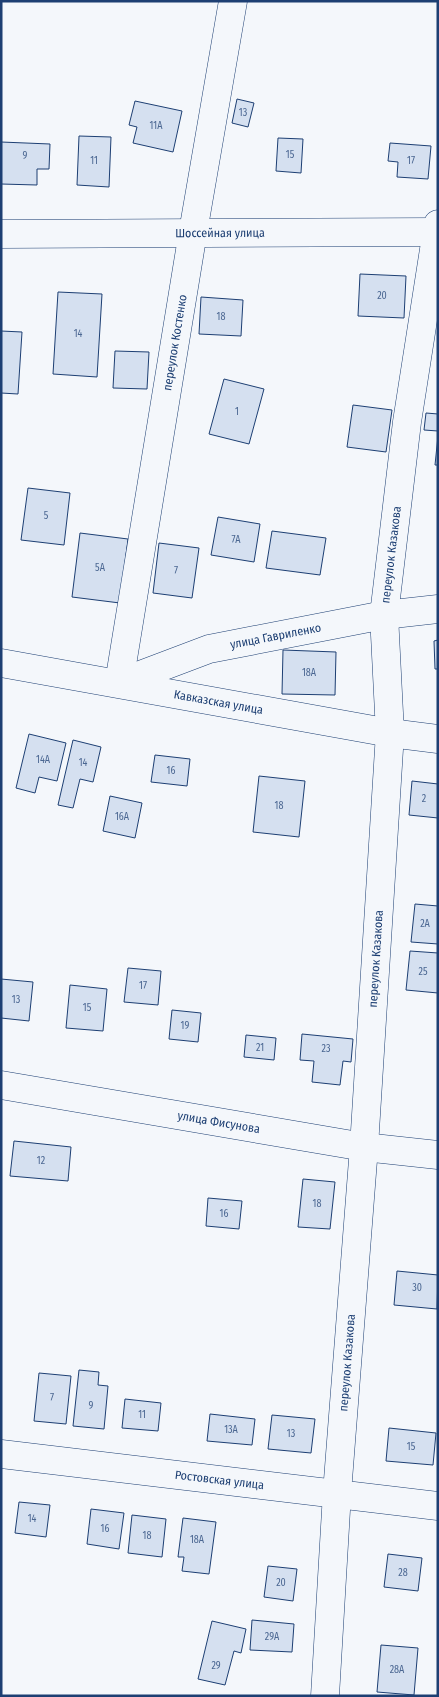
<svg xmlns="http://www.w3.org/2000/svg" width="439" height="1697" font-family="'Fira Sans Condensed',sans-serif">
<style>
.building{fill:#d5e0f0;stroke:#1d3f73}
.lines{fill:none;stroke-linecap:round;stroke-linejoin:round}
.minor-casing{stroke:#1d3f73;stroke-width:29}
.minor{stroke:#f4f7fb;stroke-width:28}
.labels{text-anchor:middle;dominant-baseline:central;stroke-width:4;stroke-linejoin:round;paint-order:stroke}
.number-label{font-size:10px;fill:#4b6792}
.street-label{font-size:12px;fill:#1d3f73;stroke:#f4f7fb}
</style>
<rect width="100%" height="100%" fill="#f4f7fb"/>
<path class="building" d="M 237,99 L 254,103 L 248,127 L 232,123 Z
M 135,101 L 182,111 L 173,152 L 133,143 L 137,127 L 129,125 Z
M 79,136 L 111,137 L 109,187 L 77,185 Z
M 278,138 L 303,139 L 301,173 L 276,171 Z
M 1,142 L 50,144 L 49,169 L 37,169 L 37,185 L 1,184 Z
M 390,143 L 431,146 L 428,179 L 397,177 L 398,162 L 388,161 Z
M 360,274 L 406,276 L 404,318 L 358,316 Z
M 58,292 L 102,294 L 97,377 L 53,374 Z
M 201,297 L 243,300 L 241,336 L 199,334 Z
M 1,331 L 22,332 L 18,394 L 1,393 Z
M 115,351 L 149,352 L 147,389 L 113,388 Z
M 224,379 L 264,389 L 249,444 L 209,434 Z
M 353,405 L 392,410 L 386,452 L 347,447 Z
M 426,413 L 438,414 L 438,431 L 424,430 Z
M 438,436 L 438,465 L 435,465 Z
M 28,488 L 70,493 L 64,545 L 21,540 Z
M 218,517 L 260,524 L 254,562 L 211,555 Z
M 272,531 L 326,538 L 320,575 L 266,568 Z
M 80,533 L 128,539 L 120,603 L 72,597 Z
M 159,543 L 199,548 L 192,598 L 153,593 Z
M 438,640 L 438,669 L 435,669 L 434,641 Z
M 283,650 L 336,652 L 335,695 L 282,694 Z
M 29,734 L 66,743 L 57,781 L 39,777 L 35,793 L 16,788 Z
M 73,740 L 101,747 L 93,782 L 80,779 L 73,808 L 58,805 Z
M 155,755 L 190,759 L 187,786 L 151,782 Z
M 259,776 L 305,781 L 299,837 L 253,832 Z
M 412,781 L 438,784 L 438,818 L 409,815 Z
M 110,796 L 142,803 L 135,838 L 103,831 Z
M 415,904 L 438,906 L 438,944 L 411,942 Z
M 410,951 L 438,953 L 438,993 L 406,990 Z
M 128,968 L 161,971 L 158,1005 L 124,1002 Z
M 1,979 L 33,982 L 29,1021 L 1,1018 Z
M 70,985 L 107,989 L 103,1031 L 66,1028 Z
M 172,1010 L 201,1013 L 198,1042 L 169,1039 Z
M 302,1034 L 353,1039 L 351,1062 L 343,1061 L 340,1085 L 312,1082 L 314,1061 L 300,1060 Z
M 246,1035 L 276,1038 L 274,1060 L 244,1057 Z
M 14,1141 L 71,1147 L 68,1181 L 10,1176 Z
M 303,1179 L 335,1182 L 330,1229 L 298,1227 Z
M 208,1198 L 242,1201 L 239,1229 L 206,1226 Z
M 397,1271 L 438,1275 L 437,1309 L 394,1305 Z
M 79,1370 L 99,1372 L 98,1385 L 108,1386 L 104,1429 L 73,1426 Z
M 39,1373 L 71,1376 L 66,1424 L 34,1421 Z
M 125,1399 L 161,1403 L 158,1431 L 122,1428 Z
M 210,1414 L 255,1419 L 252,1445 L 207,1441 Z
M 272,1415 L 315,1419 L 311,1453 L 268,1449 Z
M 389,1428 L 436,1433 L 433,1465 L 386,1461 Z
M 19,1502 L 50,1505 L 46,1537 L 15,1533 Z
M 91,1509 L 124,1513 L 119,1549 L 87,1544 Z
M 132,1515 L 166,1519 L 162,1557 L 128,1553 Z
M 183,1518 L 216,1522 L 209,1574 L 182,1571 L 184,1557 L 178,1557 Z
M 388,1554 L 422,1558 L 418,1591 L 384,1587 Z
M 268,1566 L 297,1569 L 293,1601 L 264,1597 Z
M 252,1620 L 294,1624 L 292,1652 L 250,1650 Z
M 212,1621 L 246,1629 L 241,1653 L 234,1651 L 225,1685 L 198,1679 Z
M 381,1645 L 418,1648 L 414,1695 L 377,1692 Z"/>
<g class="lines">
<g class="minor-casing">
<g id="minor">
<path id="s1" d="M 1,234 L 438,232"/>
<path id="s2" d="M 1,663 L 390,733 L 438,739"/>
<path id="s3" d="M 119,683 L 193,232 L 233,1"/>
<path id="s4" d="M 119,683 L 209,649 L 384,615 L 438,609"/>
<path id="s5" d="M 1,1085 L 364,1147 L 438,1155"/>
<path id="s6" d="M 1,1454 L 438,1506"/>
<path id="s7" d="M 325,1696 L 337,1493 L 364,1147 L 390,733 L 384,615 L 407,422 L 438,224"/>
</g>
</g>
<use href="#minor" class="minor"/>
</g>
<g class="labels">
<g class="number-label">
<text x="243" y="113">13</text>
<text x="156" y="126">11А</text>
<text x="290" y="155">15</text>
<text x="25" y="156">9</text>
<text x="94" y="161">11</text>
<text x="411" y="161">17</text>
<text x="382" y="296">20</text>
<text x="221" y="317">18</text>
<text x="78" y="334">14</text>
<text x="237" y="412">1</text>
<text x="46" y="516">5</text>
<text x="236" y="540">7А</text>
<text x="100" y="568">5А</text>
<text x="176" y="571">7</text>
<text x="309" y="673">18А</text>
<text x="43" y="760">14А</text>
<text x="83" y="763">14</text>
<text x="171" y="771">16</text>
<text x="424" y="799">2</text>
<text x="279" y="806">18</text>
<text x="122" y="817">16А</text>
<text x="425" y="924">2А</text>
<text x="423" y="972">25</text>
<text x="143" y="986">17</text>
<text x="16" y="1000">13</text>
<text x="87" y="1008">15</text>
<text x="185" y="1026">19</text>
<text x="260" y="1048">21</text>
<text x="326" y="1049">23</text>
<text x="41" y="1161">12</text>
<text x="317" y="1204">18</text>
<text x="224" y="1214">16</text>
<text x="417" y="1288">30</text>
<text x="52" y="1398">7</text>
<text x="91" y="1406">9</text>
<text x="142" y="1415">11</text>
<text x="231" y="1430">13А</text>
<text x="291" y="1434">13</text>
<text x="411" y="1447">15</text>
<text x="32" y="1519">14</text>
<text x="105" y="1529">16</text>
<text x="147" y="1536">18</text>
<text x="197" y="1540">18А</text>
<text x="403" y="1573">28</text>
<text x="281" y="1583">20</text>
<text x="272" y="1637">29А</text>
<text x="216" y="1666">29</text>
<text x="397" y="1670">28А</text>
</g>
<g class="street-label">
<text stroke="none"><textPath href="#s1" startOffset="219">Шоссейная улица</textPath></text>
<text stroke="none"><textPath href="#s3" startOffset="345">переулок Костенко</textPath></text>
<text stroke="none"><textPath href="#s7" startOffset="1144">переулок Казакова</textPath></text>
<text stroke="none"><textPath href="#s4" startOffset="164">улица Гавриленко</textPath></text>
<text stroke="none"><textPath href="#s2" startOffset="221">Кавказская улица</textPath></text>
<text stroke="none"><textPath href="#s7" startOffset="739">переулок Казакова</textPath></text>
<text stroke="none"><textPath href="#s5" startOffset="221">улица Фисунова</textPath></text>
<text stroke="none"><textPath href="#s7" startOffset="334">переулок Казакова</textPath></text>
<text stroke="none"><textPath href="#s6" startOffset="220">Ростовская улица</textPath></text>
</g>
</g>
<rect width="439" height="1697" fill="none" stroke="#1d3f73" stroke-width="5"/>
</svg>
